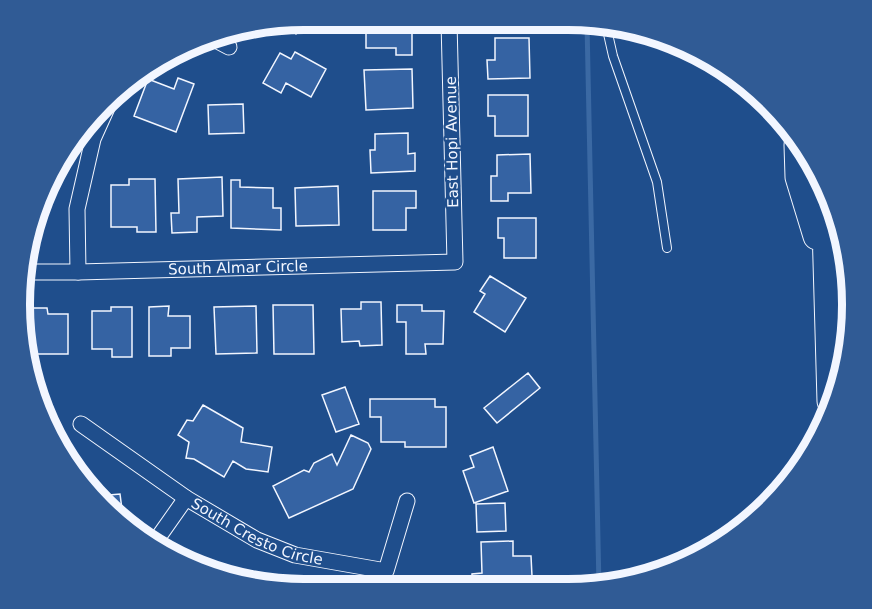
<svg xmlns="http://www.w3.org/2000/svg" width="872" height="609" font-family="'DejaVu Sans',sans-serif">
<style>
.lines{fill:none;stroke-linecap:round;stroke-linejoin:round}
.stream{stroke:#3b69a3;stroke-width:5}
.building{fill:#3563a3;stroke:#f2f6ff;stroke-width:1.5}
.lane-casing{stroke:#f2f6ff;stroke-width:10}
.street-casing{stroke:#f2f6ff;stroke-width:17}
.highway-casing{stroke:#f2f6ff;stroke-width:29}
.lane{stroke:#1f4e8c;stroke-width:8}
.street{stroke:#1f4e8c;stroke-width:15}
.highway{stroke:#1f4e8c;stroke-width:27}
.labels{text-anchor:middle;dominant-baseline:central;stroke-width:4.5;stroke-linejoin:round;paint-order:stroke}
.street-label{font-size:15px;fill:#f2f6ff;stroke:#1f4e8c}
.rim{fill:none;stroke:#f2f6ff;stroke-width:8}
</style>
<rect width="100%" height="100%" fill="#1f4e8c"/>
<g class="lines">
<path class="stream" d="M 587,24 L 599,587"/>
</g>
<path class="building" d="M 311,20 L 296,34 L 285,22 L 304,20 Z
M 372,21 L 406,21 L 406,30 L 412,29 L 412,55 L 396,55 L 396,48 L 366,48 L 366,27 L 372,27 Z
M 495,38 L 529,38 L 530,78 L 488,79 L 487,60 L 495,60 Z
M 295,52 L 326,69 L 311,97 L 286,83 L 281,93 L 263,83 L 280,53 L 291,59 Z
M 412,69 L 413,108 L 366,110 L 364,70 Z
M 178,78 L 194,84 L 176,132 L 134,116 L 148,79 L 174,89 Z
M 488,95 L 528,95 L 528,136 L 495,136 L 495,116 L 488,116 Z
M 243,104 L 244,133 L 209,134 L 208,105 Z
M 408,133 L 408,154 L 415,153 L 415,171 L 371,173 L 370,150 L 375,150 L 375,134 Z
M 530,154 L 531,193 L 508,193 L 508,201 L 491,201 L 491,176 L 497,176 L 497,155 Z
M 222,177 L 223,216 L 197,217 L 197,232 L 172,233 L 171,213 L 179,213 L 178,179 Z
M 129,179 L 155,179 L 156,232 L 137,232 L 137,227 L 111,227 L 111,185 L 129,185 Z
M 231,180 L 240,180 L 240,187 L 273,188 L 273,208 L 281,208 L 281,230 L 231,228 Z
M 338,186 L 339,225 L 296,226 L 295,188 Z
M 373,191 L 416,191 L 416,208 L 406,208 L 406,230 L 373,230 Z
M 42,194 L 44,194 L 42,221 L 37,220 L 36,244 L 28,243 Z
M 498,218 L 536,218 L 536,258 L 504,258 L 504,238 L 498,238 Z
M 490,276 L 526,298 L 505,332 L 474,312 L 485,294 L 480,291 Z
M 361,302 L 381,302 L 382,345 L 360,346 L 359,341 L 342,342 L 341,309 L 361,309 Z
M 273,305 L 313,305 L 314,354 L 274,354 Z
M 397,305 L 422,305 L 422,311 L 444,311 L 443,344 L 425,344 L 426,354 L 406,354 L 406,322 L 397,322 Z
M 169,306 L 168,316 L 190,316 L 190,348 L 171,348 L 171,356 L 149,356 L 149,307 Z
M 256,306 L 257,353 L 216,354 L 214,307 Z
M 111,307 L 132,307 L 132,357 L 112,357 L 112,349 L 92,349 L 92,311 L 111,311 Z
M 23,308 L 47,308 L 48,314 L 68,314 L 68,354 L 30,354 L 30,324 L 23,324 Z
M 528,373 L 540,388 L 497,423 L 484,408 Z
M 345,387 L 359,424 L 336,432 L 322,395 Z
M 370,399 L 435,399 L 435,407 L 446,407 L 446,447 L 405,447 L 405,442 L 381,442 L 381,417 L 370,417 Z
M 203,405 L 243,428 L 241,442 L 272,447 L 268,472 L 246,469 L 233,461 L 224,477 L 194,459 L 186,458 L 189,442 L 178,435 L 187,420 L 193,421 Z
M 351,435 L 368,443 L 371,449 L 353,489 L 289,518 L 273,486 L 304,470 L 309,472 L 314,463 L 332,454 L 337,465 Z
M 493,447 L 508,491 L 474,503 L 463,471 L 474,467 L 470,456 Z
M 120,494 L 123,517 L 100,500 L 107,499 L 109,495 Z
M 505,503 L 506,531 L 477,532 L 476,504 Z
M 513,541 L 513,556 L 531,556 L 532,576 L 513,577 L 513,588 L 472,588 L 472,574 L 482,573 L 481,542 Z
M 187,551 L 226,566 L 224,572 L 183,561 Z"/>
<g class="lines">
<g class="lane-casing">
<path id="lane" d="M 606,25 L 613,56 L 657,182 L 667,248"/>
</g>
<g class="street-casing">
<g id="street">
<path d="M 212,38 L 229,47"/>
<path id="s1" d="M 22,272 L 78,272 L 455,262 L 449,22"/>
<path d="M 78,272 L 77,209 L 93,139 L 111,99"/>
<path id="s2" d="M 81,424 L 186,498 L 257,540 L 295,555 L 386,571 L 407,501"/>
<path d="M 155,542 L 186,498"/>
</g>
</g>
<g class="highway-casing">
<path id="highway" d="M 798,145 L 799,177 L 817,236
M 825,192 L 831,401"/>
</g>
<use href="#lane" class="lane"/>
<use href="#street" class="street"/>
<use href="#highway" class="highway"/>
</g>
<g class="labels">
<g class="street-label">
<text transform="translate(452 142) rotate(-91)">East Hopi Avenue</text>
<text stroke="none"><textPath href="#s1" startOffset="216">South Almar Circle</textPath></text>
<text stroke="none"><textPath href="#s2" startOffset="208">South Cresto Circle</textPath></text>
</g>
</g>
<path d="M0 0H872V609H0ZM304 30H568A274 274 0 0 1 842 304V305A274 274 0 0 1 568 579H304A274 274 0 0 1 30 305V304A274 274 0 0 1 304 30Z" fill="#305b95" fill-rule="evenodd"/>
<path class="rim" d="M304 30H568A274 274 0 0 1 842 304V305A274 274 0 0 1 568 579H304A274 274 0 0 1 30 305V304A274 274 0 0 1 304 30Z"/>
</svg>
